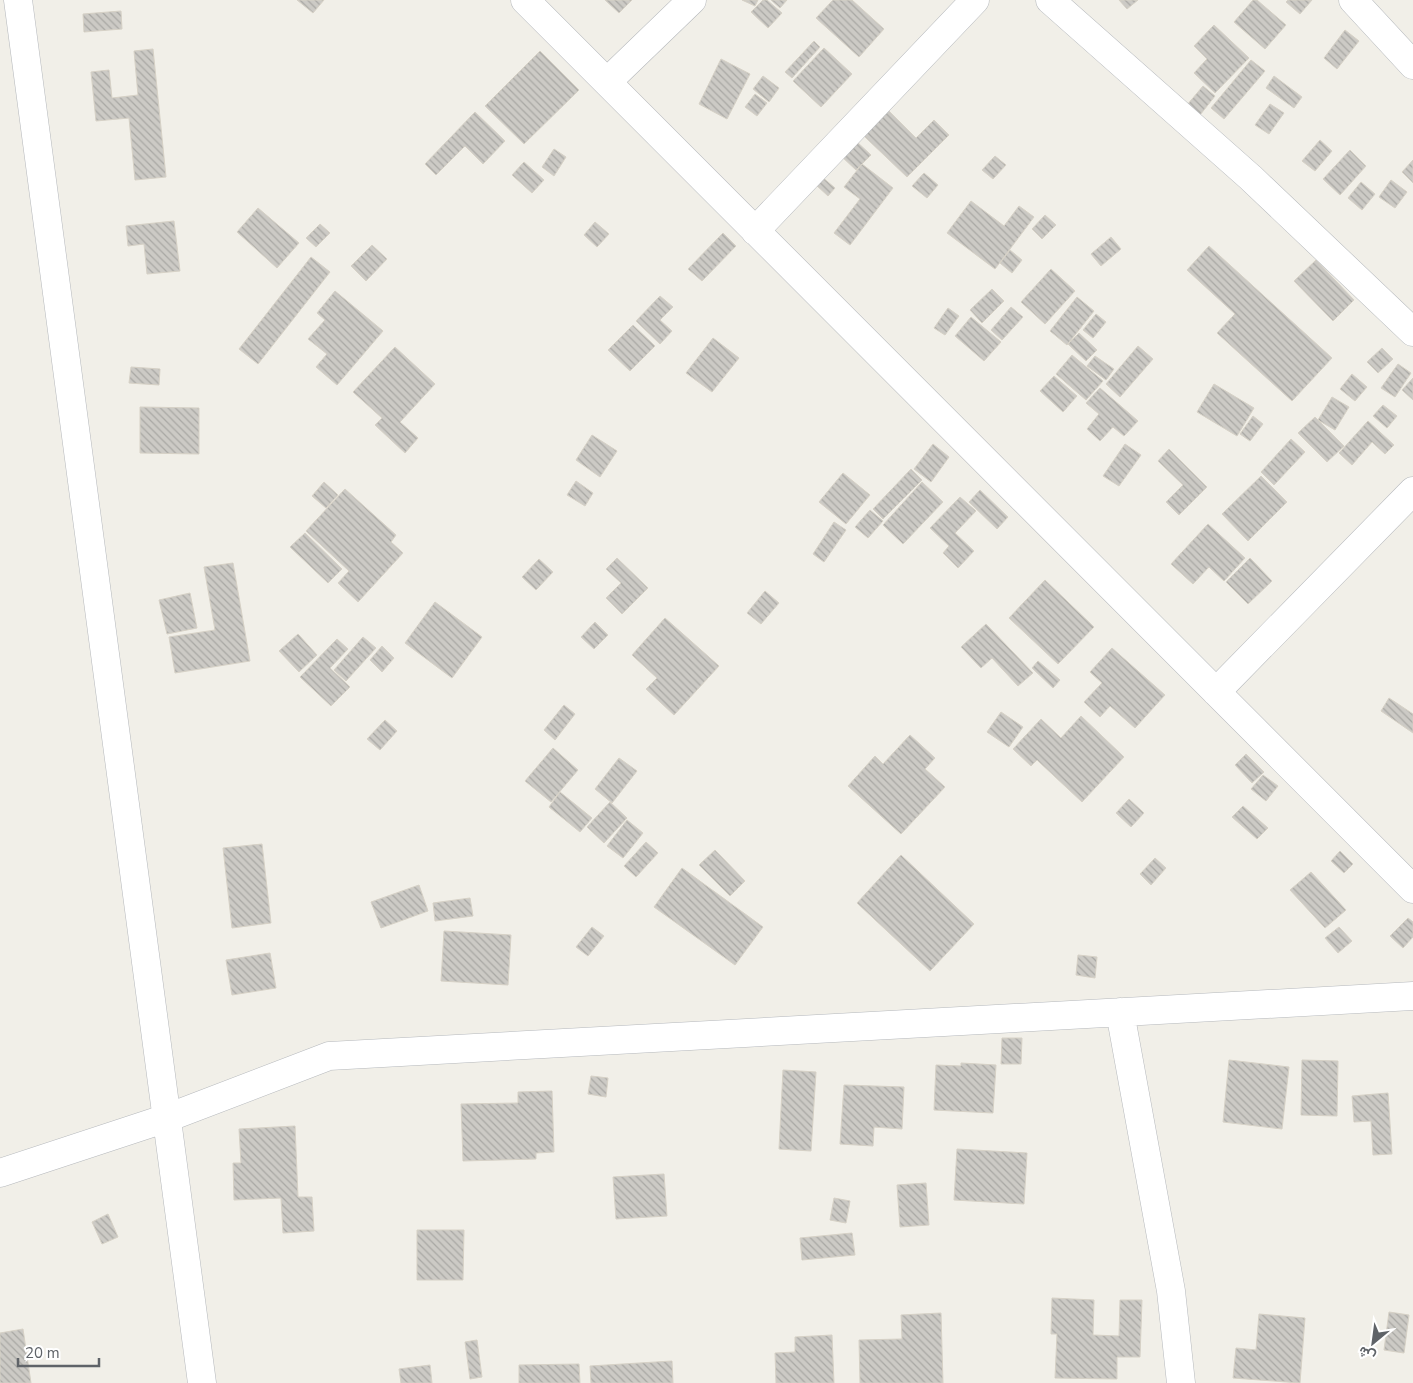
<svg xmlns="http://www.w3.org/2000/svg" width="1413" height="1383" font-family="'Nunito Sans',Vazirmatn,sans-serif">
<style>
.building{fill:url(#building-back-hatch);stroke:#d6d1c6}
.lines{fill:none;stroke-linecap:round;stroke-linejoin:round}
.minor-casing{stroke:#b5b8bc;stroke-width:29}
.minor{stroke:#fff;stroke-width:28}
</style>
<defs>
<pattern id="building-back-hatch" width="6" height="6" patternUnits="userSpaceOnUse" patternTransform="scale(1.25)"><rect width="6" height="6" fill="#cccac5"/><path d="M-1 5l2 2M0 0l6 6M5-1l2 2" fill="none" stroke="#a9a8a4"/></pattern>
</defs>
<rect width="100%" height="100%" fill="#f1efe8"/>
<path class="building" d="M 297,0 L 324,0 L 313,13 Z
M 605,0 L 632,0 L 619,13 Z
M 742,0 L 758,0 L 755,6 Z
M 763,0 L 767,0 L 782,13 L 768,28 L 751,12 Z
M 771,0 L 787,0 L 780,8 Z
M 833,0 L 852,0 L 884,29 L 859,57 L 816,18 Z
M 1119,0 L 1138,0 L 1127,9 Z
M 1253,0 L 1257,0 L 1286,25 L 1265,49 L 1234,22 Z
M 1288,0 L 1312,0 L 1300,14 L 1286,2 Z
M 121,11 L 122,29 L 84,32 L 83,14 Z
M 1214,25 L 1249,58 L 1215,93 L 1194,73 L 1207,59 L 1194,46 Z
M 1345,30 L 1359,41 L 1337,69 L 1324,58 Z
M 814,41 L 820,47 L 792,78 L 785,72 Z
M 824,48 L 852,74 L 821,107 L 793,81 Z
M 153,49 L 166,177 L 135,180 L 129,118 L 96,121 L 91,72 L 109,70 L 112,98 L 138,95 L 134,51 Z
M 540,51 L 579,90 L 524,144 L 485,106 Z
M 721,59 L 750,74 L 727,119 L 699,104 Z
M 1251,60 L 1265,71 L 1224,119 L 1211,108 Z
M 763,76 L 779,88 L 769,102 L 753,89 Z
M 1274,76 L 1302,97 L 1294,108 L 1266,88 Z
M 1203,86 L 1215,96 L 1200,115 L 1187,105 Z
M 755,94 L 767,103 L 757,116 L 745,107 Z
M 1270,104 L 1284,113 L 1269,134 L 1255,125 Z
M 889,111 L 916,138 L 934,120 L 949,135 L 907,177 L 864,136 Z
M 475,112 L 505,141 L 483,164 L 465,146 L 436,175 L 425,164 Z
M 1320,140 L 1332,151 L 1315,171 L 1302,161 Z
M 856,141 L 871,155 L 856,170 L 841,156 Z
M 554,149 L 566,157 L 554,176 L 542,167 Z
M 1350,150 L 1366,166 L 1340,195 L 1323,179 Z
M 995,156 L 1006,165 L 993,179 L 982,170 Z
M 1413,160 L 1413,183 L 1402,172 Z
M 524,162 L 544,180 L 532,193 L 512,175 Z
M 862,164 L 893,188 L 850,245 L 834,233 L 860,199 L 844,187 Z
M 924,173 L 938,185 L 927,198 L 912,186 Z
M 821,176 L 835,188 L 828,196 L 815,184 Z
M 1391,180 L 1407,192 L 1395,208 L 1379,197 Z
M 1361,182 L 1375,194 L 1362,210 L 1348,198 Z
M 971,201 L 1004,226 L 1019,206 L 1034,217 L 995,269 L 947,233 Z
M 258,208 L 299,243 L 277,268 L 237,232 Z
M 1045,215 L 1056,225 L 1042,239 L 1032,229 Z
M 174,221 L 180,271 L 147,274 L 144,244 L 128,246 L 126,226 Z
M 595,222 L 609,234 L 597,247 L 584,235 Z
M 320,224 L 330,233 L 316,247 L 306,238 Z
M 723,233 L 736,246 L 702,281 L 688,269 Z
M 1111,237 L 1121,249 L 1101,266 L 1091,254 Z
M 372,245 L 387,259 L 366,281 L 351,266 Z
M 1209,246 L 1332,358 L 1292,401 L 1217,333 L 1235,314 L 1187,270 Z
M 1010,250 L 1022,260 L 1012,273 L 1000,263 Z
M 311,257 L 330,272 L 258,364 L 239,349 Z
M 1316,260 L 1354,300 L 1333,321 L 1294,281 Z
M 1051,269 L 1075,291 L 1045,324 L 1021,302 Z
M 992,289 L 1004,301 L 982,323 L 970,310 Z
M 335,291 L 383,331 L 337,385 L 316,367 L 327,354 L 308,339 L 325,320 L 317,313 Z
M 660,296 L 673,307 L 660,320 L 672,331 L 660,344 L 636,321 Z
M 1077,297 L 1094,311 L 1067,345 L 1050,331 Z
M 1011,307 L 1023,317 L 1002,340 L 991,330 Z
M 948,308 L 959,316 L 945,335 L 934,328 Z
M 1096,314 L 1106,322 L 1093,338 L 1083,330 Z
M 971,317 L 1001,342 L 984,361 L 955,336 Z
M 633,325 L 655,346 L 630,371 L 608,350 Z
M 1079,333 L 1097,350 L 1086,361 L 1068,344 Z
M 713,338 L 739,358 L 712,392 L 686,373 Z
M 1138,346 L 1153,359 L 1120,397 L 1106,384 Z
M 395,347 L 435,384 L 400,422 L 418,438 L 405,453 L 375,425 L 382,418 L 353,392 Z
M 1382,348 L 1393,359 L 1378,373 L 1367,362 Z
M 1072,355 L 1103,381 L 1086,400 L 1056,374 Z
M 1095,356 L 1114,369 L 1106,380 L 1087,366 Z
M 1398,364 L 1411,373 L 1395,397 L 1381,388 Z
M 131,367 L 160,369 L 159,385 L 129,383 Z
M 1352,374 L 1367,387 L 1355,401 L 1340,389 Z
M 1054,376 L 1077,396 L 1063,412 L 1040,391 Z
M 1413,378 L 1413,400 L 1402,390 Z
M 1214,384 L 1254,408 L 1237,436 L 1197,412 Z
M 1100,388 L 1138,421 L 1124,436 L 1113,427 L 1100,441 L 1087,429 L 1099,414 L 1086,403 Z
M 1332,397 L 1349,407 L 1335,430 L 1318,420 Z
M 1383,405 L 1397,416 L 1387,428 L 1373,416 Z
M 140,407 L 199,408 L 199,454 L 140,453 Z
M 1253,416 L 1263,424 L 1250,441 L 1240,434 Z
M 1315,417 L 1344,446 L 1327,462 L 1298,433 Z
M 1368,421 L 1394,445 L 1385,454 L 1372,442 L 1352,465 L 1339,453 Z
M 592,435 L 617,451 L 600,477 L 576,460 Z
M 1291,439 L 1305,452 L 1274,485 L 1261,472 Z
M 933,444 L 949,457 L 931,482 L 914,469 Z
M 1125,444 L 1141,455 L 1119,486 L 1103,476 Z
M 1169,449 L 1207,487 L 1179,515 L 1166,502 L 1183,485 L 1158,461 Z
M 911,469 L 922,480 L 883,519 L 873,509 Z
M 843,473 L 870,495 L 846,524 L 819,502 Z
M 1261,476 L 1287,502 L 1248,541 L 1222,514 Z
M 576,481 L 593,493 L 585,506 L 567,495 Z
M 324,482 L 338,495 L 326,508 L 312,496 Z
M 922,482 L 943,502 L 903,544 L 883,525 Z
M 345,489 L 396,535 L 391,542 L 403,553 L 358,602 L 338,583 L 349,571 L 306,531 Z
M 980,490 L 1008,517 L 997,529 L 969,502 Z
M 960,497 L 976,511 L 955,533 L 974,551 L 958,568 L 943,553 L 949,546 L 930,528 Z
M 870,510 L 883,521 L 868,538 L 855,527 Z
M 834,522 L 846,530 L 824,562 L 813,554 Z
M 1208,524 L 1245,558 L 1224,581 L 1209,567 L 1193,584 L 1171,564 Z
M 305,533 L 342,569 L 328,583 L 290,547 Z
M 617,558 L 648,588 L 622,614 L 606,598 L 621,583 L 606,569 Z
M 1250,558 L 1272,581 L 1248,604 L 1226,582 Z
M 539,559 L 553,572 L 536,590 L 522,577 Z
M 233,563 L 250,661 L 175,673 L 169,637 L 215,630 L 204,567 Z
M 1045,580 L 1094,627 L 1058,664 L 1009,618 Z
M 765,591 L 779,603 L 761,624 L 747,613 Z
M 190,593 L 197,628 L 167,634 L 159,600 Z
M 435,602 L 482,637 L 452,678 L 405,643 Z
M 665,618 L 719,666 L 674,715 L 646,689 L 657,678 L 632,655 Z
M 595,622 L 608,635 L 594,649 L 581,637 Z
M 986,624 L 1033,673 L 1018,686 L 992,658 L 981,668 L 961,647 Z
M 298,634 L 317,655 L 299,672 L 279,651 Z
M 363,637 L 376,648 L 346,681 L 334,670 Z
M 337,639 L 348,649 L 330,668 L 350,687 L 331,706 L 300,677 Z
M 382,646 L 394,658 L 382,672 L 370,660 Z
M 1112,648 L 1165,695 L 1135,728 L 1110,706 L 1100,717 L 1084,702 L 1102,683 L 1090,672 Z
M 1038,661 L 1060,680 L 1053,688 L 1032,668 Z
M 1389,698 L 1413,714 L 1413,733 L 1381,711 Z
M 564,705 L 575,714 L 555,740 L 544,730 Z
M 1001,712 L 1023,727 L 1009,747 L 987,732 Z
M 1081,716 L 1124,757 L 1082,802 L 1037,760 L 1031,766 L 1013,749 L 1041,719 L 1061,738 Z
M 385,720 L 397,731 L 380,750 L 367,739 Z
M 910,735 L 935,758 L 925,769 L 945,787 L 901,834 L 848,786 L 875,756 L 883,764 Z
M 553,748 L 578,770 L 551,802 L 525,781 Z
M 1246,754 L 1264,772 L 1252,783 L 1235,765 Z
M 619,758 L 637,771 L 612,803 L 595,789 Z
M 1263,775 L 1278,786 L 1266,801 L 1251,789 Z
M 560,792 L 592,818 L 580,832 L 549,807 Z
M 1129,799 L 1144,813 L 1131,827 L 1116,813 Z
M 610,802 L 627,818 L 604,843 L 587,827 Z
M 1243,806 L 1268,828 L 1257,839 L 1232,817 Z
M 627,820 L 643,833 L 623,858 L 607,846 Z
M 646,842 L 658,853 L 636,877 L 624,866 Z
M 262,844 L 271,923 L 232,928 L 223,848 Z
M 715,850 L 745,881 L 730,896 L 699,865 Z
M 1340,851 L 1353,864 L 1344,873 L 1331,861 Z
M 901,855 L 974,924 L 930,971 L 857,903 Z
M 1155,858 L 1166,868 L 1151,885 L 1140,874 Z
M 682,868 L 763,927 L 735,965 L 654,907 Z
M 1311,872 L 1346,910 L 1325,928 L 1290,890 Z
M 419,885 L 428,911 L 381,928 L 371,902 Z
M 470,898 L 473,916 L 435,921 L 433,903 Z
M 1408,918 L 1413,922 L 1413,937 L 1403,948 L 1390,936 Z
M 592,927 L 604,936 L 588,956 L 576,947 Z
M 1339,927 L 1352,941 L 1338,953 L 1325,938 Z
M 444,931 L 511,935 L 508,985 L 441,981 Z
M 270,953 L 276,988 L 232,995 L 226,960 Z
M 1078,955 L 1097,957 L 1095,978 L 1076,975 Z
M 1002,1038 L 1022,1038 L 1021,1064 L 1001,1064 Z
M 1229,1060 L 1289,1067 L 1282,1129 L 1223,1122 Z
M 1302,1060 L 1338,1061 L 1337,1116 L 1301,1115 Z
M 961,1063 L 996,1065 L 993,1113 L 934,1110 L 936,1065 L 961,1066 Z
M 783,1070 L 816,1072 L 811,1151 L 779,1149 Z
M 591,1076 L 608,1078 L 606,1097 L 588,1094 Z
M 844,1085 L 904,1087 L 902,1129 L 874,1127 L 873,1146 L 840,1144 Z
M 552,1091 L 554,1152 L 536,1153 L 536,1159 L 463,1161 L 461,1104 L 518,1103 L 518,1092 Z
M 1388,1093 L 1392,1154 L 1373,1155 L 1371,1121 L 1354,1122 L 1352,1096 Z
M 295,1126 L 298,1197 L 312,1197 L 314,1231 L 283,1233 L 281,1198 L 234,1200 L 233,1163 L 241,1163 L 239,1129 Z
M 957,1149 L 1027,1153 L 1024,1204 L 954,1200 Z
M 664,1174 L 667,1216 L 616,1219 L 613,1177 Z
M 926,1183 L 929,1225 L 900,1227 L 897,1185 Z
M 834,1198 L 850,1201 L 846,1223 L 830,1220 Z
M 108,1214 L 118,1237 L 102,1244 L 92,1222 Z
M 417,1230 L 464,1230 L 463,1280 L 417,1280 Z
M 852,1233 L 855,1255 L 802,1260 L 800,1238 Z
M 1052,1298 L 1094,1300 L 1093,1335 L 1119,1336 L 1120,1300 L 1142,1300 L 1140,1357 L 1117,1357 L 1117,1379 L 1055,1378 L 1057,1334 L 1051,1334 Z
M 1389,1312 L 1409,1315 L 1404,1353 L 1384,1350 Z
M 941,1313 L 943,1383 L 860,1383 L 859,1340 L 902,1339 L 901,1315 Z
M 1259,1314 L 1305,1318 L 1300,1383 L 1233,1378 L 1236,1348 L 1256,1350 Z
M 23,1329 L 31,1383 L 0,1383 L 0,1333 Z
M 832,1335 L 834,1383 L 776,1383 L 775,1353 L 795,1352 L 795,1337 Z
M 477,1340 L 482,1377 L 470,1379 L 465,1342 Z
M 672,1361 L 673,1383 L 591,1383 L 590,1366 Z
M 579,1364 L 580,1383 L 519,1383 L 519,1365 Z
M 430,1365 L 432,1383 L 401,1383 L 399,1369 Z"/>
<g class="lines">
<g class="minor-casing">
<path id="minor" d="M 18,0 L 202,1383
M 525,0 L 1413,889
M 1050,0 L 1251,178 L 1413,332
M 1353,0 L 1413,65
M 607,82 L 692,0
M 755,231 L 975,0
M 1216,692 L 1413,491
M 1120,1012 L 1171,1291 L 1181,1383
M 0,1173 L 167,1118 L 329,1056 L 1413,996"/>
</g>
<use href="#minor" class="minor"/>
</g>
<g transform="translate(1373 1343) rotate(209)" stroke="#ffffff" stroke-width="4" paint-order="stroke">
<path d="M0-4L9 19L0 12L-9 19Z" fill="#5f6368"/>
<text y="-8" font-size="14" font-weight="bold" text-anchor="middle" fill="#5f6368">ش</text>
</g>
<path d="M18 1358v8h81v-8" fill="none" stroke="#5f6368" stroke-width="2.5"/>
<text x="25" y="1358" font-size="15" fill="#5f6368" stroke="#ffffff" stroke-width="4" paint-order="stroke">20 m</text>
</svg>
